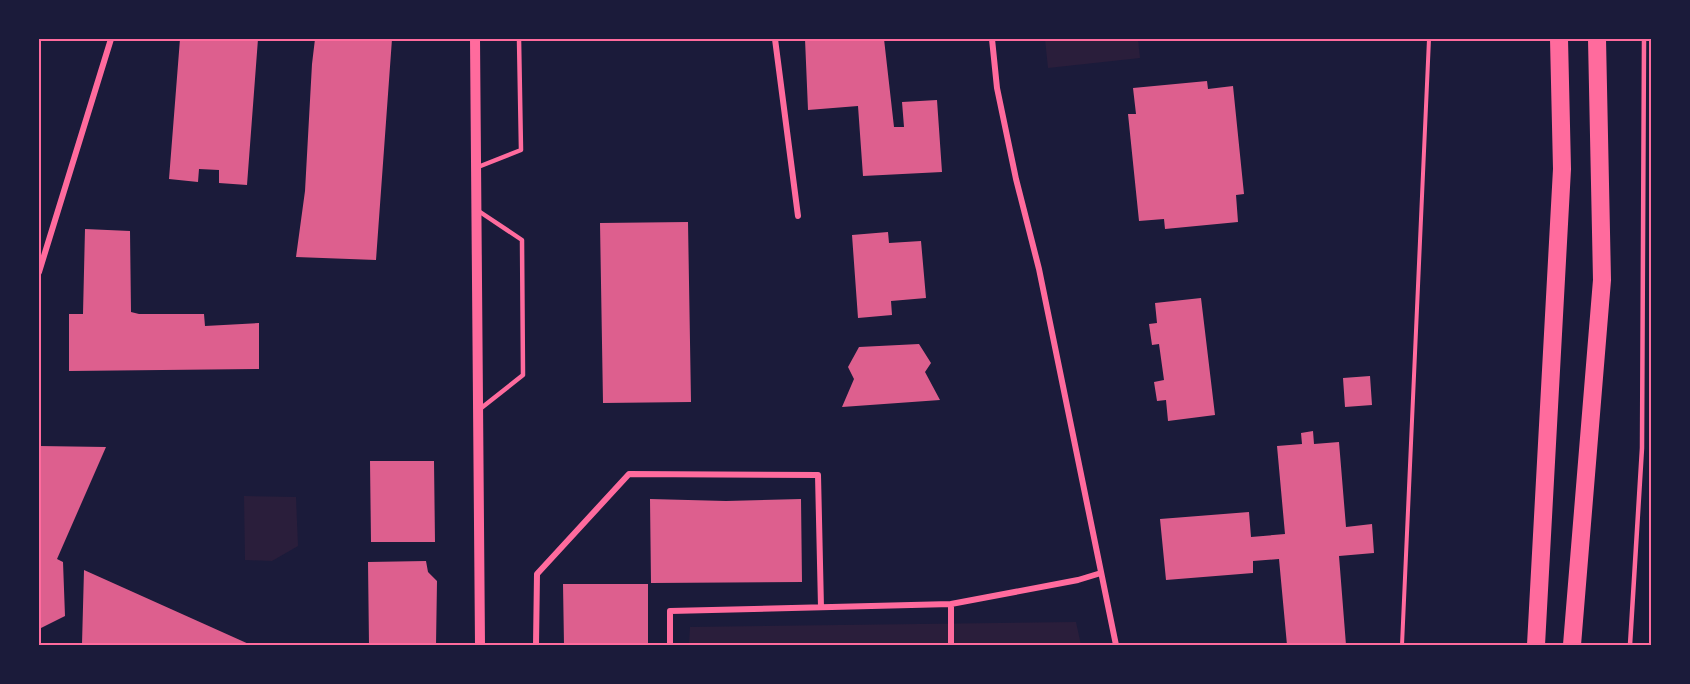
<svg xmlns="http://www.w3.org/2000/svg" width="1690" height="684" font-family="Signika,sans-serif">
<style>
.green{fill:#2a1e3b}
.building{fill:#dd5f8e}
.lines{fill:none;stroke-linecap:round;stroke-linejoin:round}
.path{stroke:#ff6b9d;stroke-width:4}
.service{stroke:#ff6b9d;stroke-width:4.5}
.minor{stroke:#ff6b9d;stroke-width:6}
.tertiary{stroke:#ff6b9d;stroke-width:10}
.motorway{stroke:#ff6b9d;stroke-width:18}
.neatline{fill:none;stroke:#ff6b9d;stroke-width:2}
</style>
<rect width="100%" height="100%" fill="#1b1b3a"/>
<path class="green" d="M 1045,39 L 1138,39 L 1140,58 L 1048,68 Z
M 244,496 L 296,497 L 298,546 L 272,561 L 245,560 Z
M 1076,622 L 1081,645 L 689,645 L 690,627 Z"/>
<path class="building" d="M 180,39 L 258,39 L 247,185 L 219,183 L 219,170 L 199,169 L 198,182 L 169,179 Z
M 315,39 L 392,39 L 376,260 L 296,257 L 305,191 L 312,64 Z
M 805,39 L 884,39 L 894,127 L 904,127 L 902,102 L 937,100 L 942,172 L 863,176 L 858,106 L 808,110 Z
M 1207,81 L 1208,89 L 1233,86 L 1244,194 L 1236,195 L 1238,222 L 1165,229 L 1164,219 L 1139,221 L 1128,114 L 1136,114 L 1133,88 Z
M 688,222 L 691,402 L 603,403 L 600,223 Z
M 85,229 L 130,231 L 131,312 L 139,314 L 204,314 L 205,326 L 259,323 L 259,369 L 69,371 L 69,314 L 83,314 Z
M 888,232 L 889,243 L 921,241 L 926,298 L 891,301 L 892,315 L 858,318 L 852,235 Z
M 1201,298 L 1215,415 L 1168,421 L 1166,400 L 1157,401 L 1154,382 L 1164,380 L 1159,344 L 1152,345 L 1149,324 L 1157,323 L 1155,303 Z
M 919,344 L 931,363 L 925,372 L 940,400 L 842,407 L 854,379 L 848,367 L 859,347 Z
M 1370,376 L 1372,405 L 1345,407 L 1343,378 Z
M 1313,431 L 1314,444 L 1339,442 L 1346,527 L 1372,524 L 1374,553 L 1339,556 L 1346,645 L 1287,645 L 1279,559 L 1253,561 L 1253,573 L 1166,580 L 1160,519 L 1249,512 L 1251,537 L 1285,534 L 1277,446 L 1302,444 L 1301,433 Z
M 39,446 L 106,447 L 57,559 L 63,562 L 65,616 L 39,629 Z
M 370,461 L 434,461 L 435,542 L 371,542 Z
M 650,499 L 726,501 L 801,499 L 802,582 L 651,583 Z
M 426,561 L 428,572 L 437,581 L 436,645 L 369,645 L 368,562 Z
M 84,570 L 251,645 L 82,644 Z
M 563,584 L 648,584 L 648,645 L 564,645 Z"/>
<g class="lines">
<path class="path" d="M 1402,645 L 1429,39"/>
<path class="service" d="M 478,167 L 521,150 L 519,39
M 477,210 L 522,240 L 523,375 L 480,409
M 1630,645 L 1642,448 L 1644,39"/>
<path class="minor" d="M 775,39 L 798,216
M 992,39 L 997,88 L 1016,179 L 1039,269 L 1116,645
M 39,272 L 111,39
M 951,604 L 1078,580 L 1101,573
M 536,645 L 537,574 L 629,474 L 818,475 L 821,607
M 670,645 L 670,611 L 951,604 L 951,645"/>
<path class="tertiary" d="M 475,39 L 480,645"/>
<path class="motorway" d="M 1536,645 L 1562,169 L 1559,39
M 1572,645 L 1602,280 L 1597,39"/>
</g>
<rect width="1690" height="684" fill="none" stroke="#1b1b3a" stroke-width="81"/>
<rect x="40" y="40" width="1610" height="604" class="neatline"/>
</svg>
